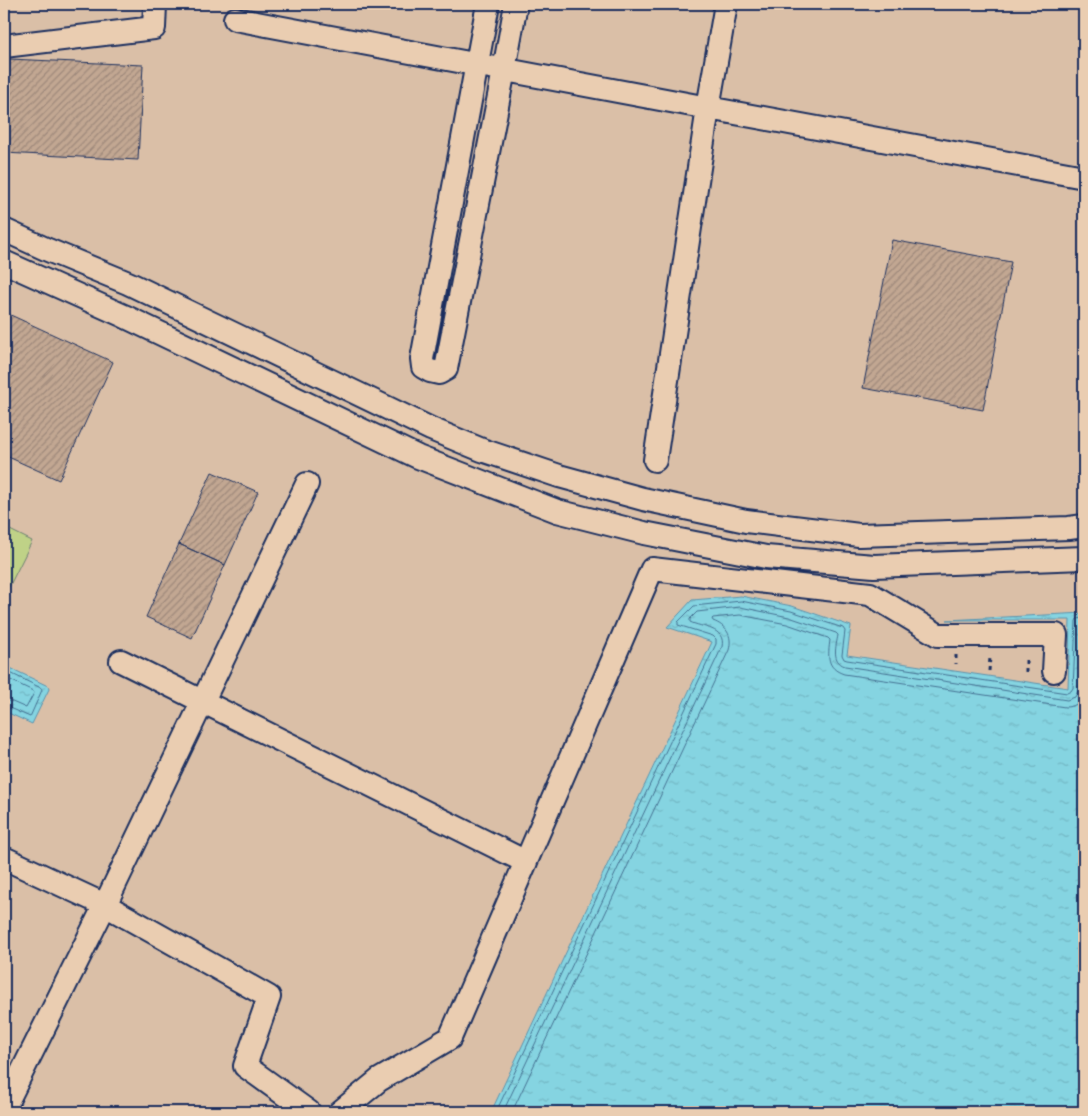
<svg xmlns="http://www.w3.org/2000/svg" width="1088" height="1116" font-family="'Balsamiq Sans',sans-serif">
<style>
.built{fill:#dabfa7}
.garden{fill:#bfd287;stroke:#6d8072}
.water{fill:url(#water-ripples);stroke:#5b92ad}
.lines{fill:none;stroke-linecap:round;stroke-linejoin:round}
.shore{stroke:#457192;stroke-width:1}
.building{fill:url(#building-hatch);stroke:#1b2f5e}
.minor-casing{stroke:#1b2f5e;stroke-width:26}
.path{stroke:#1b2f5e;stroke-width:3;stroke-dasharray:4 4;stroke-linecap:butt}
.minor{stroke:#eacdb1;stroke-width:22}
</style>
<defs>
<pattern id="water-ripples" width="26" height="14" patternUnits="userSpaceOnUse" patternTransform="scale(1.25)"><rect width="26" height="14" fill="#85d4e1"/><path d="M2 4q2-2 4 0t4 0M15 11q2-2 4 0t4 0" fill="none" stroke="#72b6c3"/></pattern>
<pattern id="building-hatch" width="6" height="6" patternUnits="userSpaceOnUse" patternTransform="scale(1.25)"><rect width="6" height="6" fill="#c2a792"/><path d="M-1 1l2-2M0 6l6-6M5 7l2-2" fill="none" stroke="#9d887a"/></pattern>
</defs>
<rect width="100%" height="100%" fill="#eacdb1"/>
<filter id="ink" filterUnits="userSpaceOnUse"><feTurbulence type="fractalNoise" baseFrequency=".02" numOctaves="2"/><feDisplacementMap in="SourceGraphic" scale="10" xChannelSelector="R" yChannelSelector="G"/><feConvolveMatrix kernelMatrix="1 2 1 2 8 2 1 2 1" color-interpolation-filters="sRGB"/></filter>
<g filter="url(#ink)">
<path class="built" d="M 4,4 L 1084,4 L 1084,613 L 964,620 L 1071,620 L 1068,689 L 847,655 L 850,625 L 792,606 L 741,596 L 692,600 L 712,641 L 491,1112 L 4,1112 Z"/>
<path class="garden" d="M 4,527 L 32,541 L 4,597 Z"/>
<path class="water" d="M 741,596 L 792,606 L 851,626 L 847,655 L 1068,688 L 1070,620 L 947,620 L 1084,613 L 1084,1112 L 491,1112 L 712,642 L 667,627 L 692,600 Z
M 4,665 L 50,687 L 32,724 L 4,711 Z"/>
<g class="lines">
<path class="shore" d="M 4,670 L 41,688 L 42,690 L 30,717 L 7,707 L 4,707
M 4,677 L 33,691 L 34,693 L 26,708 L 10,701 L 4,701
M 496,1112 L 716,644 L 716,639 L 713,636 L 678,625 L 678,622 L 694,606 L 741,601 L 791,611 L 843,628 L 845,631 L 842,655 L 844,659 L 847,660 L 1067,693 L 1071,691 L 1073,688 L 1076,621 L 1077,619 L 1084,618
M 503,1112 L 722,647 C 726,627 702,628 690,622 L 690,619 L 697,612 L 740,607 L 789,617 L 836,633 L 838,635 C 836,647 831,661 845,666 L 1067,700 L 1075,697 L 1079,689 L 1082,627 L 1084,625
M 512,1112 L 729,650 C 733,635 726,626 713,621 L 712,619 L 713,618 L 740,615 L 787,624 L 828,638 L 830,640 C 828,656 826,668 844,674 L 1065,707 C 1073,707 1079,704 1084,697"/>
</g>
<path class="building" d="M 9,59 L 143,65 L 138,160 L 4,153 Z
M 892,240 L 1011,262 L 983,410 L 863,388 Z
M 4,312 L 113,362 L 59,480 L 4,455 Z
M 212,472 L 258,492 L 225,565 L 179,544 Z
M 179,544 L 225,565 L 192,638 L 146,617 Z"/>
<g class="lines">
<g class="minor-casing">
<path id="minor" d="M 488,4 L 422,359 L 423,367 L 430,371 L 439,373 L 446,369 L 504,70 L 516,4
M 235,19 L 708,108 L 1084,177
M 4,46 L 154,28 L 155,4
M 4,230 L 48,250 L 128,283 L 431,429 L 482,450 L 559,476 L 643,499 L 746,521 L 859,535 L 1069,528 L 1084,526
M 4,262 L 124,316 L 418,457 L 557,511 L 644,533 L 766,557 L 874,566 L 1084,558
M 655,460 L 708,108 L 726,4
M 121,661 L 526,862
M 4,858 L 105,905 L 269,997 L 245,1066 L 309,1112
M 4,1108 L 105,905 L 307,484
M 340,1112 L 379,1080 L 450,1038 L 652,569 L 870,594 L 938,635 L 1056,635 L 1054,671"/>
</g>
<path class="path" d="M 956,655 L 956,664
M 989,671 L 990,657
M 1026,672 L 1026,656"/>
<use href="#minor" class="minor"/>
</g>
</g>
<rect width="1088" height="1116" fill="none" stroke="#eacdb1" stroke-width="20"/>
<rect x="10" y="10" width="1068" height="1096" fill="none" stroke="#1b2f5e" stroke-width="2" filter="url(#ink)"/>
</svg>
